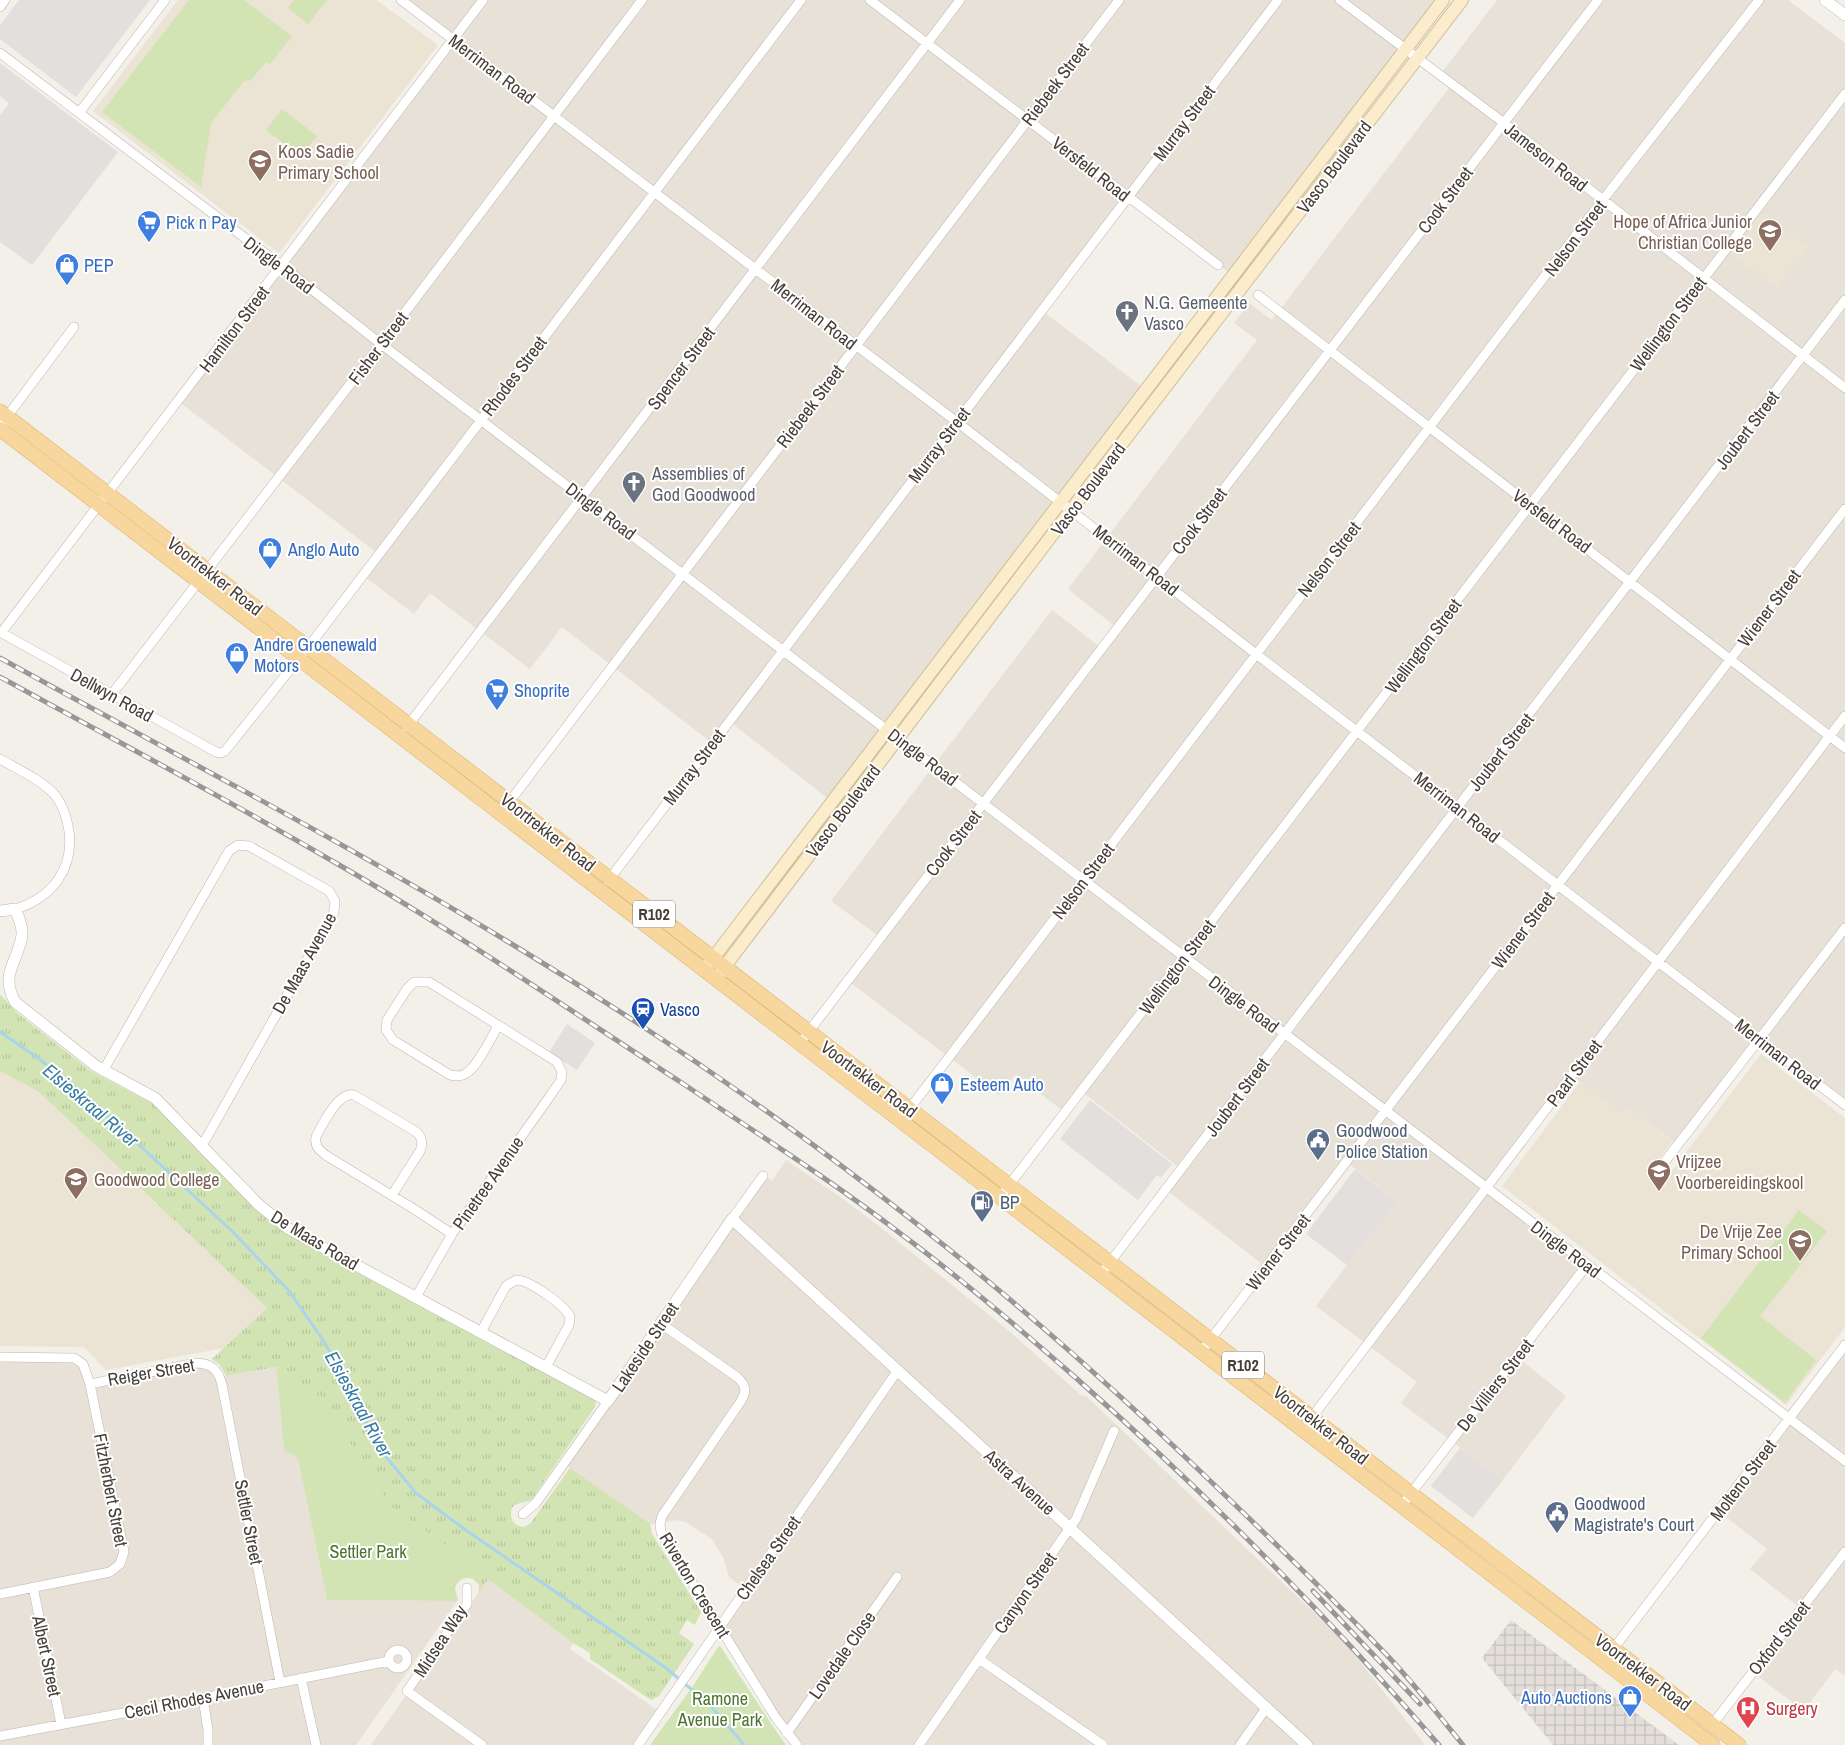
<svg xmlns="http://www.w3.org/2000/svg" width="1845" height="1745" font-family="'Archivo Narrow',sans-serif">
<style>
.residential{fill:#e7e1d7}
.industrial{fill:url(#industrial-grid)}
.education{fill:#ebe3d4}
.grass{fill:url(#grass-tufts)}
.park{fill:#d2e4b4}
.parking{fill:#e2dfdd}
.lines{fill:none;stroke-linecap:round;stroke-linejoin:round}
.stream{stroke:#a9d5eb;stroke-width:3}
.minor-casing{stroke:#beb6ac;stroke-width:10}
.tertiary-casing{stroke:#beb6ac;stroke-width:12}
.secondary-casing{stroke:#cfbe9b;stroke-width:14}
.primary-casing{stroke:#dbb36e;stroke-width:15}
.minor{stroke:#fff;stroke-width:9}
.tertiary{stroke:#fff;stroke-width:11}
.secondary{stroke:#fbeccb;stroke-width:12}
.primary{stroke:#f7d79e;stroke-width:14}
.rail-casing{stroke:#979797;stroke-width:5}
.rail{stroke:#fff;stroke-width:3;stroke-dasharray:9;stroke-linecap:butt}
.labels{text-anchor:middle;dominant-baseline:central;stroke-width:4;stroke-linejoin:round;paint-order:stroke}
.shield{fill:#fff;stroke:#7e7974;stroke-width:1}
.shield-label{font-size:16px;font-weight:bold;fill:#463f38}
.street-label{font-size:18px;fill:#463f38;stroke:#fff}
.education-label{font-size:18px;fill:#785e54;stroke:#fff;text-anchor:start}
.shop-label{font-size:18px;fill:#366cbe;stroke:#fff;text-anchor:start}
.worship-label{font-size:18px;fill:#5b616d;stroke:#fff;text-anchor:start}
.transit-label{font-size:18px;fill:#164399;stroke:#fff;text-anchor:start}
.service-label{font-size:18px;fill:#4e5e75;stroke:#fff;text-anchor:start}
.park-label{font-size:18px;fill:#4e742f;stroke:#fff}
.health-label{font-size:18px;fill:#be3a42;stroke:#fff;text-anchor:start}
.water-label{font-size:19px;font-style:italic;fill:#367ca3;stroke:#fff}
</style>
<defs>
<pattern id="industrial-grid" width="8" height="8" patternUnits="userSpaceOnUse" patternTransform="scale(1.25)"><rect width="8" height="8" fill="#e3deda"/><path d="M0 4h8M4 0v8" fill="none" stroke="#c4c0bc"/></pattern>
<pattern id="grass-tufts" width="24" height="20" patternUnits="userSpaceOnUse" patternTransform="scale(1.25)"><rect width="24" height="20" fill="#d2e4b4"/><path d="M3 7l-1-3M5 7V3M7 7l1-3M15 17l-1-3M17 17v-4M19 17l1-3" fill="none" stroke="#b6c59c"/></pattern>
</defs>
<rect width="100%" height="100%" fill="#f3efe9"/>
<path class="residential" d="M 405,0 L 1442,0 L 1232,275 L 1130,200 L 1044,312 L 1145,389 L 831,801 L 729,721 L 712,743 L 562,627 L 530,669 L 430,593 L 414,614 L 365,577 L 381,556 L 178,401 L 452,36 Z
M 1497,0 L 1788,0 L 1845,43 L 1845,1106 L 1757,1039 L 1676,1144 L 1628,1108 L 1622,1114 L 1573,1077 L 1488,1188 L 1588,1265 L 1517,1357 L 1566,1396 L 1503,1480 L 1401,1403 L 1417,1382 L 1316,1306 L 1396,1200 L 1347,1162 L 1266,1267 L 1165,1189 L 1181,1169 L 1081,1091 L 1064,1112 L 1016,1074 L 999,1095 L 847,980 L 880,937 L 831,901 L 1052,610 L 1101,648 L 1117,628 L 1068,589 L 1257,340 L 1234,323 L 1249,303 L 1272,320 L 1452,84 L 1440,75 Z
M 786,1160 L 836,1194 L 880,1227 L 1009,1331 L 1081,1395 L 1086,1396 L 1344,1641 L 1425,1745 L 796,1745 L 718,1627 L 745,1589 L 729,1577 L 724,1559 L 712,1539 L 685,1522 L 676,1520 L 652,1524 L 564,1464 L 764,1176 L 772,1181 Z
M 1845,1348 L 1845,1676 L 1835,1669 L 1804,1711 L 1751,1671 L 1800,1608 L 1750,1569 L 1767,1549 L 1721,1513 Z
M 0,1356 L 73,1358 L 90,1383 L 196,1362 L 221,1377 L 276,1367 L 284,1450 L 298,1457 L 327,1600 L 457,1601 L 356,1745 L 0,1745 Z
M 488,1579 L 573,1643 L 570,1649 L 660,1712 L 637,1745 L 371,1745 Z"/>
<path class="industrial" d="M 1511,1620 L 1679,1745 L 1553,1745 L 1482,1658 Z"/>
<path class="education" d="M 178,0 L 376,0 L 438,45 L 279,253 L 93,111 Z
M 1765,212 L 1808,248 L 1777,288 L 1731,255 Z
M 1761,1054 L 1845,1118 L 1845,1327 L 1786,1405 L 1502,1186 L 1580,1082 L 1622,1114 L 1628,1108 L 1672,1142 L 1648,1173 L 1662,1184 Z
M 0,1071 L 39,1092 L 267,1308 L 224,1348 L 106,1370 L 84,1347 L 0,1346 Z"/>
<path class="grass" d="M 0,994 L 16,1012 L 91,1071 L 153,1104 L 258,1211 L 291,1236 L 596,1400 L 595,1407 L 532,1499 C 525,1505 510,1500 511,1515 C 511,1520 514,1523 517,1525 L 523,1527 L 530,1524 L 570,1468 L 650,1523 L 652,1534 L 701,1612 L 695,1625 L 687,1620 L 679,1633 L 694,1644 L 659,1696 L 651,1700 L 590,1659 L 590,1653 L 573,1643 L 488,1579 L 479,1592 L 479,1585 L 473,1579 L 479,1569 L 390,1506 L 320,1397 L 276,1367 L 226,1376 L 220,1365 L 212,1359 L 267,1308 L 39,1092 L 0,1071 Z"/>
<path class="park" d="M 189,0 L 244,0 L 292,36 L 270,64 L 266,62 L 251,80 L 244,81 L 211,123 L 201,187 L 102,112 Z
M 294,0 L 327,0 L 308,24 L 288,8 Z
M 282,109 L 317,136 L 301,156 L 266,130 Z
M 1799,1210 L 1827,1231 L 1760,1316 L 1816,1360 L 1785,1403 L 1701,1338 Z
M 276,1367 L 321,1397 L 390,1506 L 479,1569 L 473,1579 C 464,1576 457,1580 455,1589 L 458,1599 L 457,1601 L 327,1600 L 298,1458 L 284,1450 Z
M 720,1646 L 772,1725 L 786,1745 L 650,1745 L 693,1686 L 718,1647 Z"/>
<path class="parking" d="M 19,0 L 150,0 L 76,97 L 0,39 L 0,25 Z
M 0,63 L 118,152 L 32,265 L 0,242 L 0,115 L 9,103 L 0,96 Z
M 567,1024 L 595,1043 L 577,1070 L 549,1052 Z
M 1090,1100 L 1172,1164 L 1161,1178 L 1157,1175 L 1138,1200 L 1060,1139 Z
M 1355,1169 L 1397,1201 L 1347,1265 L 1306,1234 Z
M 1460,1448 L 1503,1480 L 1473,1518 L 1431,1486 Z"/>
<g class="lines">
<path class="stream" d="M 0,1032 L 38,1058 L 85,1095 L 232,1231 L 289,1291 L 325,1343 L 382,1452 L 416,1493 L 460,1526 L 666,1668 L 710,1705 L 744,1745"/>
<g class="minor-casing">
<path id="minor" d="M 401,0 L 957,422 L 1256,654 L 1845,1105
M 870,0 L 1218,265
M 1340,0 L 1504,123 L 1845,388
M 0,7 L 5,0
M 0,53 L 282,266 L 381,344 L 1845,1461
M 79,113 L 165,0
M 1258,295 L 1845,748
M 0,426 L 74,327
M 0,632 L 216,752 L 221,753 L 225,751 L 316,637 L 801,0
M 1,633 L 483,0
M 112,694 L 381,344 L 642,0
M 407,727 L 960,0
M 0,759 C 19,770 40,779 55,795 C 63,805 67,818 69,831 C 74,869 52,898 15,909
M 507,805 L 1119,0
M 608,881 L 1278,0
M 800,1043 L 1598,0
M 103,1071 L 229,851 L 238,845 L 249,846 L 329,891 L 335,901 L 334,912 L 207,1137 L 201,1145
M 901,1120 L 1602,201 L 1759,0
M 1656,1173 L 1845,928
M 392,1195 L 420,1151 C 423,1144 422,1136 415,1131 L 354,1095 C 338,1092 323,1123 316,1137 C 314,1146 320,1151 327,1156 L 414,1209 L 452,1234
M 1000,1197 L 1845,94
M 732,1219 L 763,1176
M 1101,1274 L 1845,300
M 416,1297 L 452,1234 L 548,1099 L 561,1080 L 562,1072 L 557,1062 L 429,982 L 414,982 L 407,989 L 387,1020 L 386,1030 L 393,1040 L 450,1075 C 455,1076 460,1077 465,1074 C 477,1068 491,1038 498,1026
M 660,1323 L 737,1377 C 746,1385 747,1391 741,1401 L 662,1516 L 660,1524 L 661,1532 L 776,1718 L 797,1745
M 481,1332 L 506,1286 L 516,1280 C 528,1279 566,1306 570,1317 L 569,1325 L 546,1367
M 1201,1352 L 1845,509
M 0,1357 L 74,1358 L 83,1364 L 90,1384 L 124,1552 L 120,1564 L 110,1572 L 0,1594
M 90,1384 L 196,1363 C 212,1363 219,1371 222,1385 L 280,1682
M 1303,1429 L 1845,716
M 1402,1505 L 1587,1265
M 523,1514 L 536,1503 L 608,1401
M 33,1587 L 61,1724
M 467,1588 L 467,1604 L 407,1691 L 482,1745
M389 1659a9 9 0 1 1 18 0a9 9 0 1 1-18 0Z
M 979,1659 L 1103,1745
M 1604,1661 L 1845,1345
M 301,1678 L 316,1745
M 203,1698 L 208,1730 L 208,1745
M 1712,1725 L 1845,1552
M 787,1733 L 897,1577
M 0,1736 L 203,1698 L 389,1661
M 638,1745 L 898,1370
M 919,1745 L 1076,1519 L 1114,1431
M 1240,1745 L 1267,1707"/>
</g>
<g class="tertiary-casing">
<path id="tertiary" d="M 1825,0 L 1845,15
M 0,911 L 15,909 C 19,918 23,927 22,936 C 17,963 0,974 15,1002 L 96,1066 L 155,1098 L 259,1205 L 289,1229 L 608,1401 L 732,1219 L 1307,1745"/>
</g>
<g class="secondary-casing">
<path id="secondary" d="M 704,970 L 1443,0
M 719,974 L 1071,510 L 1462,0"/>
</g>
<g class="primary-casing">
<path id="primary" d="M 0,411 L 1739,1745
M 0,429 L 1713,1745"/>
</g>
<use href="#minor" class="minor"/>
<use href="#tertiary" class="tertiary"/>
<use href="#secondary" class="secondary"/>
<use href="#primary" class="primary"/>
<g class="rail-casing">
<path id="rail" d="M 0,658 C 172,753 348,844 515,946 C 654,1030 789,1123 917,1224 C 1026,1309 1129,1402 1228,1498 C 1279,1547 1330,1596 1379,1647 C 1409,1677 1436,1712 1463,1745
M 0,677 C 114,740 229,800 341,866 C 459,934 571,1011 685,1085 C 758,1134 832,1181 901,1234 C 962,1279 1019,1328 1076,1378 C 1206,1493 1325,1613 1439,1745
M 1313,1591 L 1420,1704"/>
</g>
<use href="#rail" class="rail"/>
</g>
<defs>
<g id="school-pin" transform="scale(1.25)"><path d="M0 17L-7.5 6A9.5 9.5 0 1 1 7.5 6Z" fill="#8d6e63" stroke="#fff"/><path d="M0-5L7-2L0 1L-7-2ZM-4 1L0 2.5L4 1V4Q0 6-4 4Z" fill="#fff"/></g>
<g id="supermarket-pin" transform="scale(1.25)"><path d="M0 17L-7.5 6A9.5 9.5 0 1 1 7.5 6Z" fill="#3f7fe0" stroke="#fff"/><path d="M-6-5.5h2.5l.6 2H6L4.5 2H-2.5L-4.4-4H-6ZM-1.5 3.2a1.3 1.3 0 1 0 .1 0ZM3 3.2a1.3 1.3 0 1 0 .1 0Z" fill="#fff"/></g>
<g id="shop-pin" transform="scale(1.25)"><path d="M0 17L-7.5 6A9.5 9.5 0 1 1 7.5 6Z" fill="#3f7fe0" stroke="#fff"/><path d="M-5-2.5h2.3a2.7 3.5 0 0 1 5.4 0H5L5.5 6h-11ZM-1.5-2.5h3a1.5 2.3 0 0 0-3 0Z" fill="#fff"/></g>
<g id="church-pin" transform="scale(1.25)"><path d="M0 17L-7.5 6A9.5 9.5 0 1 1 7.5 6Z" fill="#6b7280" stroke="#fff"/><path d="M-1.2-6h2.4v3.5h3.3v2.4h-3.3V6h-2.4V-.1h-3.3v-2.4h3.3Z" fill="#fff"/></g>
<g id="station-pin" transform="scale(1.25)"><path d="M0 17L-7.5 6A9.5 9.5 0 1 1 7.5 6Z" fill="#1a4fb4" stroke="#fff"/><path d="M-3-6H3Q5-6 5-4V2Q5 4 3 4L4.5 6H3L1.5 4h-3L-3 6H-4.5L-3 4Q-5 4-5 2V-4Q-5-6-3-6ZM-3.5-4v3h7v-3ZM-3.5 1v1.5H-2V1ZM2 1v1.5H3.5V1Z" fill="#fff"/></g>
<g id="civic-pin" transform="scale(1.25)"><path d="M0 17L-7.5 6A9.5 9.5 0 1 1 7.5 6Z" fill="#5c6f8a" stroke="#fff"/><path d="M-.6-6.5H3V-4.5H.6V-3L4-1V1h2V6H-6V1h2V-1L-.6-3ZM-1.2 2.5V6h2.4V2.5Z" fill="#fff"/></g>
<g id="university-pin" transform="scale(1.25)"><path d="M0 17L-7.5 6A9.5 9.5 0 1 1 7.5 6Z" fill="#8d6e63" stroke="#fff"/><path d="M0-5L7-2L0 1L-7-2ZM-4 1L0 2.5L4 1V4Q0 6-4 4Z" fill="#fff"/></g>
<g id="fuel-pin" transform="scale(1.25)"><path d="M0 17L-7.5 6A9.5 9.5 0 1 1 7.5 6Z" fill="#5c6f8a" stroke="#fff"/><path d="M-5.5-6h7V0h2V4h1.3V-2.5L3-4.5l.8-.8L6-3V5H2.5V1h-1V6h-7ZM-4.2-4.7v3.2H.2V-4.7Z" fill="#fff"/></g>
<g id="hospital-pin" transform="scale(1.25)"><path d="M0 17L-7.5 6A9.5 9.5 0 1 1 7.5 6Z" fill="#e0444e" stroke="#fff"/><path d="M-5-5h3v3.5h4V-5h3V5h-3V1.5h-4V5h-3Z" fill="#fff"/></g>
</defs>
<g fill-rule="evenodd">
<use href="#school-pin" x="260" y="161"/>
<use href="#supermarket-pin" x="149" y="222"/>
<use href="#school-pin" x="1770" y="231"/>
<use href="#shop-pin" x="67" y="265"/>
<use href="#church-pin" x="1127" y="312"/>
<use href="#church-pin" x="634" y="483"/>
<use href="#shop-pin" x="270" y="549"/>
<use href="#shop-pin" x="237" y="654"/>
<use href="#supermarket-pin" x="497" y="690"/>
<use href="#station-pin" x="643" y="1009"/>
<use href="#shop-pin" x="942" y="1084"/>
<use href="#civic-pin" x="1318" y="1140"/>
<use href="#school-pin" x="1659" y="1171"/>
<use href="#university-pin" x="76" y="1179"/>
<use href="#fuel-pin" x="982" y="1202"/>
<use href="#school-pin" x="1800" y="1241"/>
<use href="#civic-pin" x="1557" y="1513"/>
<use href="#shop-pin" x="1630" y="1697"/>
<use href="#hospital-pin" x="1748" y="1708"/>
</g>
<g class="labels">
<g class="shield">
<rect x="633" y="900.5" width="42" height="27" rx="4"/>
<rect x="1222" y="1351.5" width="42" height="27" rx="4"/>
</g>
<g class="shield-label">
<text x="654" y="914">R102</text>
<text x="1243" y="1365">R102</text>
</g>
<g class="street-label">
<text transform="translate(492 69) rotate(37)">Merriman Road</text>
<text transform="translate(1055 84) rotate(-53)">Riebeek Street</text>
<text transform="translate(1184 123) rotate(-53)">Murray Street</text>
<text transform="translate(1546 157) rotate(38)">Jameson Road</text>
<text transform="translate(1334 167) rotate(-53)">Vasco Boulevard</text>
<text transform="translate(1091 169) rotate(38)">Versfeld Road</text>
<text transform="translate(1445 200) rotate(-53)">Cook Street</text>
<text transform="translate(1575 238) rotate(-53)">Nelson Street</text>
<text transform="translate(279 265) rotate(37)">Dingle Road</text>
<text transform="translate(814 314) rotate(38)">Merriman Road</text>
<text transform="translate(1668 324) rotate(-53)">Wellington Street</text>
<text transform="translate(234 329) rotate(-53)">Hamilton Street</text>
<text transform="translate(378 348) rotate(-53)">Fisher Street</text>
<text transform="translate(681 368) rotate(-53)">Spencer Street</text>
<text transform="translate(514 376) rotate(-53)">Rhodes Street</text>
<text transform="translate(810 406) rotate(-53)">Riebeek Street</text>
<text transform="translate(1747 430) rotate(-53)">Joubert Street</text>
<text transform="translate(939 445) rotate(-53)">Murray Street</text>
<text transform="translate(1088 489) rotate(-53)">Vasco Boulevard</text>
<text transform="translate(601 511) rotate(37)">Dingle Road</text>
<text transform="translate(1199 521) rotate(-53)">Cook Street</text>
<text transform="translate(1552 521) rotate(37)">Versfeld Road</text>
<text transform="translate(1329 559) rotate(-52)">Nelson Street</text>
<text transform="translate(1136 560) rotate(38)">Merriman Road</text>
<text transform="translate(215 576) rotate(38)">Voortrekker Road</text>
<text transform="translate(1769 608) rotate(-53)">Wiener Street</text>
<text transform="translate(1423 646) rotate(-53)">Wellington Street</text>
<text transform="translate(112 695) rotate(29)">Dellwyn Road</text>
<text transform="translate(1501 752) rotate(-52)">Joubert Street</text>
<text transform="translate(923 757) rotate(37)">Dingle Road</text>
<text transform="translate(694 767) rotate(-53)">Murray Street</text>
<text transform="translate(1457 807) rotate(38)">Merriman Road</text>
<text transform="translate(843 811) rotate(-53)">Vasco Boulevard</text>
<text transform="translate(548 832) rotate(38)">Voortrekker Road</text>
<text transform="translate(953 843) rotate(-52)">Cook Street</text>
<text transform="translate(1083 881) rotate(-53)">Nelson Street</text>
<text transform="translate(1523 930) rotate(-53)">Wiener Street</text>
<text transform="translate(304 963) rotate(-61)">De Maas Avenue</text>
<text transform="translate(1177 967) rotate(-53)">Wellington Street</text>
<text transform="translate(1244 1004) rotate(37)">Dingle Road</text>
<text transform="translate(1778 1054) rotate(38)">Merriman Road</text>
<text transform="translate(1574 1073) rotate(-53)">Paarl Street</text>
<text transform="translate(869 1079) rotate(37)">Voortrekker Road</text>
<text transform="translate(1237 1097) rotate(-53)">Joubert Street</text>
<text transform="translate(488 1183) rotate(-55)">Pinetree Avenue</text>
<text transform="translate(315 1240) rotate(31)">De Maas Road</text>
<text transform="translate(1566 1249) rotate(37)">Dingle Road</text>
<text transform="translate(1278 1252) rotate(-52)">Wiener Street</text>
<text transform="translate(645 1347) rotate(-56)">Lakeside Street</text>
<text transform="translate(151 1372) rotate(-10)">Reiger Street</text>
<text transform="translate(1495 1385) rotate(-52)">De Villiers Street</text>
<text transform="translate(1321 1425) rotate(38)">Voortrekker Road</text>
<text transform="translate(1743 1480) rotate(-53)">Molteno Street</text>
<text transform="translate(1020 1482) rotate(42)">Astra Avenue</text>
<text transform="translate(111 1490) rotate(79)">Fitzherbert Street</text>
<text transform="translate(249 1522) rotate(79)">Settler Street</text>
<text transform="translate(768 1558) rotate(-55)">Chelsea Street</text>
<text transform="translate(695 1585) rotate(59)">Riverton Crescent</text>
<text transform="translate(1025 1593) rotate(-55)">Canyon Street</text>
<text transform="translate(1779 1638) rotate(-52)">Oxford Street</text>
<text transform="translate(440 1641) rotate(-57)">Midsea Way</text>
<text transform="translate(842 1655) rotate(-55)">Lovedale Close</text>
<text transform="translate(47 1656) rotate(78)">Albert Street</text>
<text transform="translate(1643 1672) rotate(37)">Voortrekker Road</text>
<text transform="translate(194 1699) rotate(-11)">Cecil Rhodes Avenue</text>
</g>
<g class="education-label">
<text x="278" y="151">Koos Sadie<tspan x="278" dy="21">Primary School</tspan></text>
<text x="1752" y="221" text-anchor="end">Hope of Africa Junior<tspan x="1752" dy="21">Christian College</tspan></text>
<text x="1676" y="1161">Vrijzee<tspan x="1676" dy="21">Voorbereidingskool</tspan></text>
<text x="94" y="1179">Goodwood College</text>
<text x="1782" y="1231" text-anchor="end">De Vrije Zee<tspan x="1782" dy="21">Primary School</tspan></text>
</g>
<g class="shop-label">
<text x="166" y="222">Pick n Pay</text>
<text x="84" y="265">PEP</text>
<text x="288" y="549">Anglo Auto</text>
<text x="254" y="644">Andre Groenewald<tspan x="254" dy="21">Motors</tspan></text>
<text x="514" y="690">Shoprite</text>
<text x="960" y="1084">Esteem Auto</text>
<text x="1612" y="1697" text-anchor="end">Auto Auctions</text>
</g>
<g class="worship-label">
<text x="1144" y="302">N.G. Gemeente<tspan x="1144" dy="21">Vasco</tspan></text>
<text x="652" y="473">Assemblies of<tspan x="652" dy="21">God Goodwood</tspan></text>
</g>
<g class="transit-label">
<text x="660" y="1009">Vasco</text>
</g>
<g class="service-label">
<text x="1336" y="1130">Goodwood<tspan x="1336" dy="21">Police Station</tspan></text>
<text x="1000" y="1202">BP</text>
<text x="1574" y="1503">Goodwood<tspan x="1574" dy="21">Magistrate's Court</tspan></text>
</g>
<g class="park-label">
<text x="368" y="1551">Settler Park</text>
<text x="720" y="1698">Ramone<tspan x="720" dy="21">Avenue Park</tspan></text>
</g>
<g class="health-label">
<text x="1766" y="1708">Surgery</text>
</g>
<g class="water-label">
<text transform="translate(91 1105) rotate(40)">Elsieskraal River</text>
<text transform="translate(359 1404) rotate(61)">Elsieskraal River</text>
</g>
</g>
</svg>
